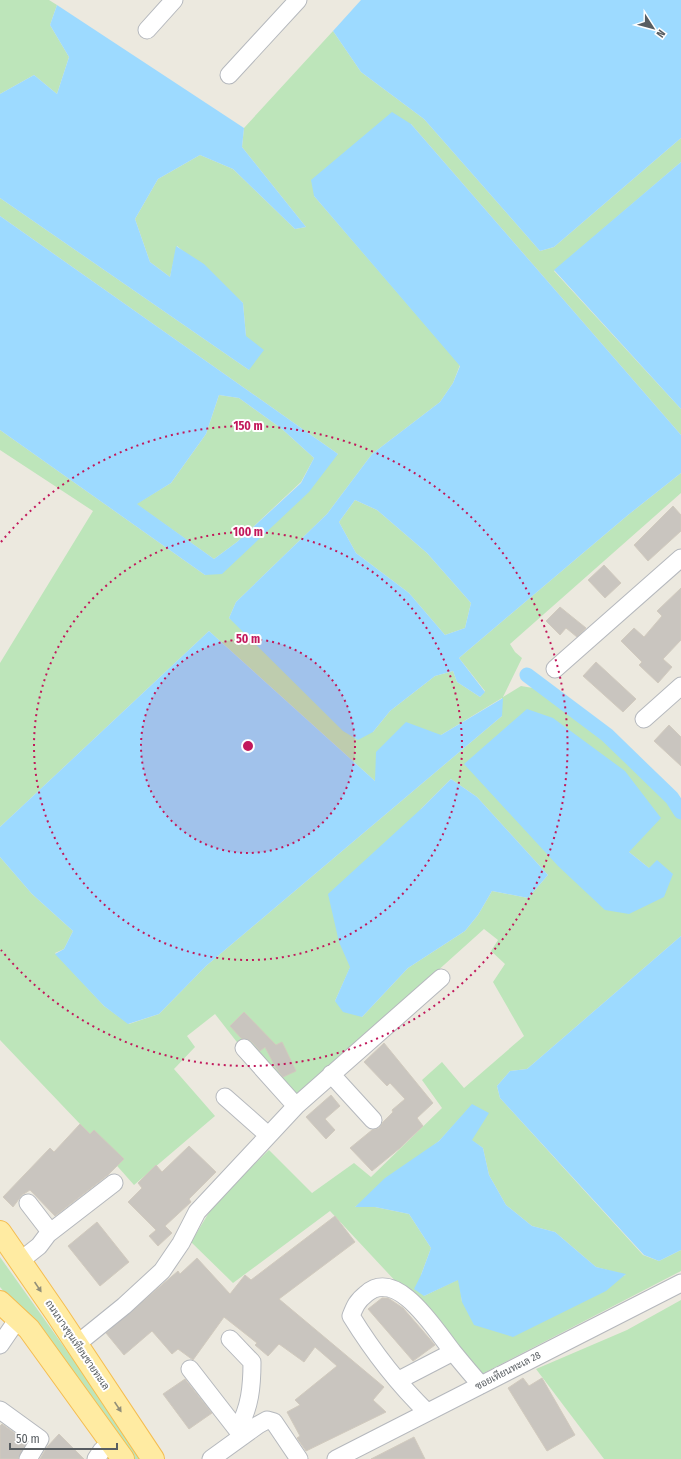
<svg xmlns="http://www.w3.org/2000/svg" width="681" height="1459" font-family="'Fira Sans Condensed',Sarabun,sans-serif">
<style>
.green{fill:#bde5ba;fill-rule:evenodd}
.water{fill:#9ddaff;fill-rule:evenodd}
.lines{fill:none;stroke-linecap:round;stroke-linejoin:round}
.canal{stroke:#9ddaff;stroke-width:15}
.building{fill:#c9c5bf;stroke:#d1cabe}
.minor-casing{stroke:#b5b8bd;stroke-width:19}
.major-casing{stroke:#f5bd50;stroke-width:24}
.minor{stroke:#fff;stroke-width:17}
.major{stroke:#ffeba2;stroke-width:22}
.oneway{fill:#928f78}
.ring{fill:none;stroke:#c2185b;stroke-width:2;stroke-dasharray:2 4}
.labels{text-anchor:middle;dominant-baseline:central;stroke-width:4;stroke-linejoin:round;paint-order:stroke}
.street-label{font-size:10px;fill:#585d61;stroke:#fff}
.centre{fill:#c2185b;stroke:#fff;stroke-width:2}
.ring-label{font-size:12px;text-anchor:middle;font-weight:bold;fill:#c2185b;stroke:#fff;stroke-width:4;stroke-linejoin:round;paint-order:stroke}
</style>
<rect width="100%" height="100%" fill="#ece9df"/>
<path class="green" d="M 0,0 L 49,0 L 57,5 L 50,25 L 69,57 L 57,94 L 34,75 L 0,94 Z
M 333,31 L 361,72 L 424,119 L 540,251 L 554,247 L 681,138 L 681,162 L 554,271 L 681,409 L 681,435 L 411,124 L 314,196 L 460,365 L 453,383 L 440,402 L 372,454 L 327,514 L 236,602 L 229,618 L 373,732 L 390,711 L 435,676 L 453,671 L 457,682 L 480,697 L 485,691 L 459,658 L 628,515 L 681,473 L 681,493 L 510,644 L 515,652 L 522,658 L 503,697 L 521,686 L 533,688 L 607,741 L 647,780 L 681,818 L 681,936 L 527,1069 L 510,1071 L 497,1086 L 500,1098 L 643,1255 L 659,1261 L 681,1250 L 681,1271 L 482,1374 L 330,1211 L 233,1283 L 191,1242 L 216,1201 L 269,1150 L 312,1193 L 354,1163 L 371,1177 L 442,1108 L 422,1080 L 442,1062 L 464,1088 L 524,1036 L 493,982 L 505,964 L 491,951 L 498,940 L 484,929 L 287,1106 L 215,1014 L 187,1036 L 195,1047 L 174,1069 L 215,1116 L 134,1185 L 80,1124 L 0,1040 L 0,857 L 32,894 L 73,931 L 64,949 L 55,953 L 104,1006 L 129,1024 L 159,1014 L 206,966 L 502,716 L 502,698 L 441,735 L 375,781 L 209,631 L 0,827 L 0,663 L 93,511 L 0,450 L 0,430 L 205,575 L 338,454 L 0,216 L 0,198 L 249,370 L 243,303 L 177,246 L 170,277 L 150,262 L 135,219 L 158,179 L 200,155 L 233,169 L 295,229 L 306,227 L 242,147 L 244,128 ZM 464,764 L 629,852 L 649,868 ZM 451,779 L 477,797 L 548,875 L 528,898 L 492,891 L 478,915 L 465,931 L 408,968 L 362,1017 L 335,1001 L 421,809 ZM 472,1105 L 471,1140 L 483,1148 L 489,1175 L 506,1205 L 532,1226 L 555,1232 L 596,1267 L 626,1275 L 462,1302 L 459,1279 L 424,1296 L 421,1275 L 431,1248 L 409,1214 L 375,1207 L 355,1207 L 439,1141 Z
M 219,395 L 239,398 L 282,429 L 314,458 L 301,482 L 237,542 L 214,559 L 136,504 L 171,483 L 206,434 Z
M 355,500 L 377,510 L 427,553 L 471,603 L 465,628 L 445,635 L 409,593 L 356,553 L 339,522 Z
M 0,1257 L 144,1459 L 130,1459 L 41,1336 L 0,1287 Z
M 681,1300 L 681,1459 L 604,1459 L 536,1369 L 627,1330 Z"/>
<path class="water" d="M 361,0 L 681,0 L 681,138 L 554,247 L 540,251 L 424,119 L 361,72 L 333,31 Z
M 57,5 L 244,128 L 242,147 L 306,227 L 295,229 L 233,169 L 200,155 L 158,179 L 135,219 L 150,262 L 170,277 L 176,246 L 204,264 L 243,303 L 246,336 L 264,350 L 249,370 L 0,198 L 0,94 L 34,75 L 57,94 L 69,57 L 50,25 Z
M 392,112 L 411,124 L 681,435 L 681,473 L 628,515 L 459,658 L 485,692 L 480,697 L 457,682 L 453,671 L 435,676 L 390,711 L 373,732 L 358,740 L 343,731 L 229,618 L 236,602 L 327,514 L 372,454 L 440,402 L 453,383 L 460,366 L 314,196 L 311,180 ZM 355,500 L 377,510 L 427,553 L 471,603 L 465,628 L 445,635 L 409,593 L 356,553 L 339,522 Z
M 681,162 L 681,409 L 554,270 Z
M 0,216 L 338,454 L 309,492 L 222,574 L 205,575 L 0,430 ZM 219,395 L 239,398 L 282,429 L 314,458 L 301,483 L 237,542 L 214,559 L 137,504 L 171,483 L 206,434 Z
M 209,631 L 375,781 L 376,752 L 406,722 L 441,735 L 503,698 L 502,716 L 206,966 L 159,1014 L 128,1024 L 104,1006 L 55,954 L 64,949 L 73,931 L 32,894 L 0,857 L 0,827 Z
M 527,709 L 553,718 L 625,771 L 661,818 L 629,852 L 649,868 L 657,860 L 673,874 L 664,897 L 629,914 L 605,910 L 558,866 L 464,764 Z
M 451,779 L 477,797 L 548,875 L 528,898 L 492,891 L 478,915 L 465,931 L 408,968 L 362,1017 L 343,1012 L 335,1001 L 350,967 L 339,942 L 328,894 L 421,809 Z
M 681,936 L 681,1250 L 659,1261 L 644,1255 L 500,1098 L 497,1086 L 510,1071 L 527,1069 Z
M 472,1104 L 489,1113 L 472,1140 L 483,1148 L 489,1175 L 506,1205 L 532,1226 L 555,1232 L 596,1267 L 626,1274 L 606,1291 L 513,1337 L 474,1325 L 462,1302 L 458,1280 L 424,1296 L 414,1289 L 421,1275 L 431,1248 L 409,1214 L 375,1207 L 355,1207 L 385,1178 L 439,1141 Z"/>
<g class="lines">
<path class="canal" d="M 527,675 L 607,735 L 672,798 L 681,812"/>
</g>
<path class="building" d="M 673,506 L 681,515 L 681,531 L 648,561 L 634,545 Z
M 604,565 L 621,583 L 605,598 L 588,580 Z
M 681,588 L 681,640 L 663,659 L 672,667 L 658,683 L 639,665 L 642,662 L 621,641 L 634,628 L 644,637 L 662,616 L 657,611 Z
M 560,607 L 586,628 L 577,637 L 566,628 L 560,635 L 546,621 Z
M 596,662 L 636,699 L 623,712 L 583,676 Z
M 669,725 L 681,737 L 681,766 L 654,741 Z
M 244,1012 L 276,1045 L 282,1042 L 296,1071 L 283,1077 L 276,1068 L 265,1047 L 260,1051 L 251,1041 L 241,1038 L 230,1026 Z
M 384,1043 L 433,1103 L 417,1118 L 423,1126 L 400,1148 L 372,1171 L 350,1148 L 372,1130 L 379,1128 L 383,1122 L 393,1112 L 392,1110 L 405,1099 L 390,1083 L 387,1086 L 364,1062 Z
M 331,1095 L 340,1106 L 325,1119 L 335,1130 L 326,1139 L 306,1117 Z
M 80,1124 L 90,1134 L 94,1130 L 124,1159 L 108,1175 L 55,1216 L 30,1190 L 22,1195 L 13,1207 L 3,1197 L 50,1148 L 54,1152 Z
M 189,1146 L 216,1172 L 189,1199 L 191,1202 L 165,1226 L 172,1233 L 158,1246 L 149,1236 L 156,1230 L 128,1202 L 142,1188 L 138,1183 L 156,1165 L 162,1172 Z
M 335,1216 L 355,1242 L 279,1299 L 384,1387 L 373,1400 L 386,1412 L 306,1451 L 297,1438 L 300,1436 L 287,1412 L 300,1405 L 295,1400 L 337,1366 L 315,1347 L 304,1362 L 279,1344 L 268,1356 L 255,1345 L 257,1343 L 224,1317 L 193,1360 L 178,1349 L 172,1354 L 152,1331 L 124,1355 L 106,1333 L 178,1271 L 180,1274 L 197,1258 L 230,1294 L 245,1275 L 251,1280 Z
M 97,1222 L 129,1262 L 100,1286 L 68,1246 Z
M 382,1298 L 388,1298 L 403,1308 L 435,1345 L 413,1361 L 368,1309 Z
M 523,1378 L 529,1386 L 542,1378 L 575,1435 L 547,1451 L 508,1388 Z
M 185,1379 L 212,1413 L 189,1429 L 163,1394 Z
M 2,1424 L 27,1442 L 18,1459 L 0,1459 L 0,1426 Z
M 59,1434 L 84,1459 L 40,1459 L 47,1447 Z
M 414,1437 L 425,1459 L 371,1459 Z"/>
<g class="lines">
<g class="minor-casing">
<path id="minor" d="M 147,30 L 174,0
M 229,75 L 298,0
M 555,669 L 681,558
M 644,719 L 681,686
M 331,1074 L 373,1120
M 225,1097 L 268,1135
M 296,1106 L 441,978
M 48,1234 L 114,1183
M 20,1261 L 39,1246 L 48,1234 L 48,1229 L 28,1203
M 230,1339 L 252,1362 C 252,1387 250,1407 238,1429
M 77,1344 L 124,1306 L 162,1271 L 181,1243 L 197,1212 L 296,1106 L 244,1048
M 0,1345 L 13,1326
M 190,1369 L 242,1436
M 399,1380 L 453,1352
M 0,1410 L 40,1439 L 28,1459
M 427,1412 C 399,1385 372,1350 351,1316 C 355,1306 357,1301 366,1294 C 397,1266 436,1331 453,1352 C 462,1363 471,1374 481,1385
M 96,1459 L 102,1450
M 211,1459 L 258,1425 L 267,1420 L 274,1422 L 299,1459
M 336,1459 L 681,1283"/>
</g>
<g class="major-casing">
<path id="major" d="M 0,1232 L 56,1313 L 153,1459
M 0,1302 L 29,1329 L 123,1459"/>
</g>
<use href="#minor" class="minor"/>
<use href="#major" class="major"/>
</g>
<defs><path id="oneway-solid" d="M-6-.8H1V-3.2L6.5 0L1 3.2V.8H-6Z"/></defs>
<g class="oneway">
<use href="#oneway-solid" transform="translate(38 1287) rotate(56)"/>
<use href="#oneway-solid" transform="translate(118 1407) rotate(56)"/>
</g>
<circle cx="248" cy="746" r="107" fill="#c2185b" fill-opacity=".12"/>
<g class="ring">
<circle cx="248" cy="746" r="107"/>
<circle cx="248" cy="746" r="214"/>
<path d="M1 542A320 320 0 1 1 1 950"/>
</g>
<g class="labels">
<g class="street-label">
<text transform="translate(77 1345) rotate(56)">ถนนบางขุนเทียนชายทะเล</text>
<text transform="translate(508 1371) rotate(-27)">ซอยเทียนทะเล 28</text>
</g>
</g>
<circle cx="248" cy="746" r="6" class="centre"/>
<g class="ring-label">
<text x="248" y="430">150 m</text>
<text x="248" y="536">100 m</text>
<text x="248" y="643">50 m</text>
</g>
<g transform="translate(653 28) rotate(126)" stroke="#ffffff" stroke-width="3" paint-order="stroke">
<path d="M0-3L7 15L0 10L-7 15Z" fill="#585d61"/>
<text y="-6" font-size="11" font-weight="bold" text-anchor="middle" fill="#585d61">N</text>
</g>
<path d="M10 1443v6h107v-6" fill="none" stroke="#585d61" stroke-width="2"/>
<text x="16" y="1443" font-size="12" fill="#585d61" stroke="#ffffff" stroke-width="3" paint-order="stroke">50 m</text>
</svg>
